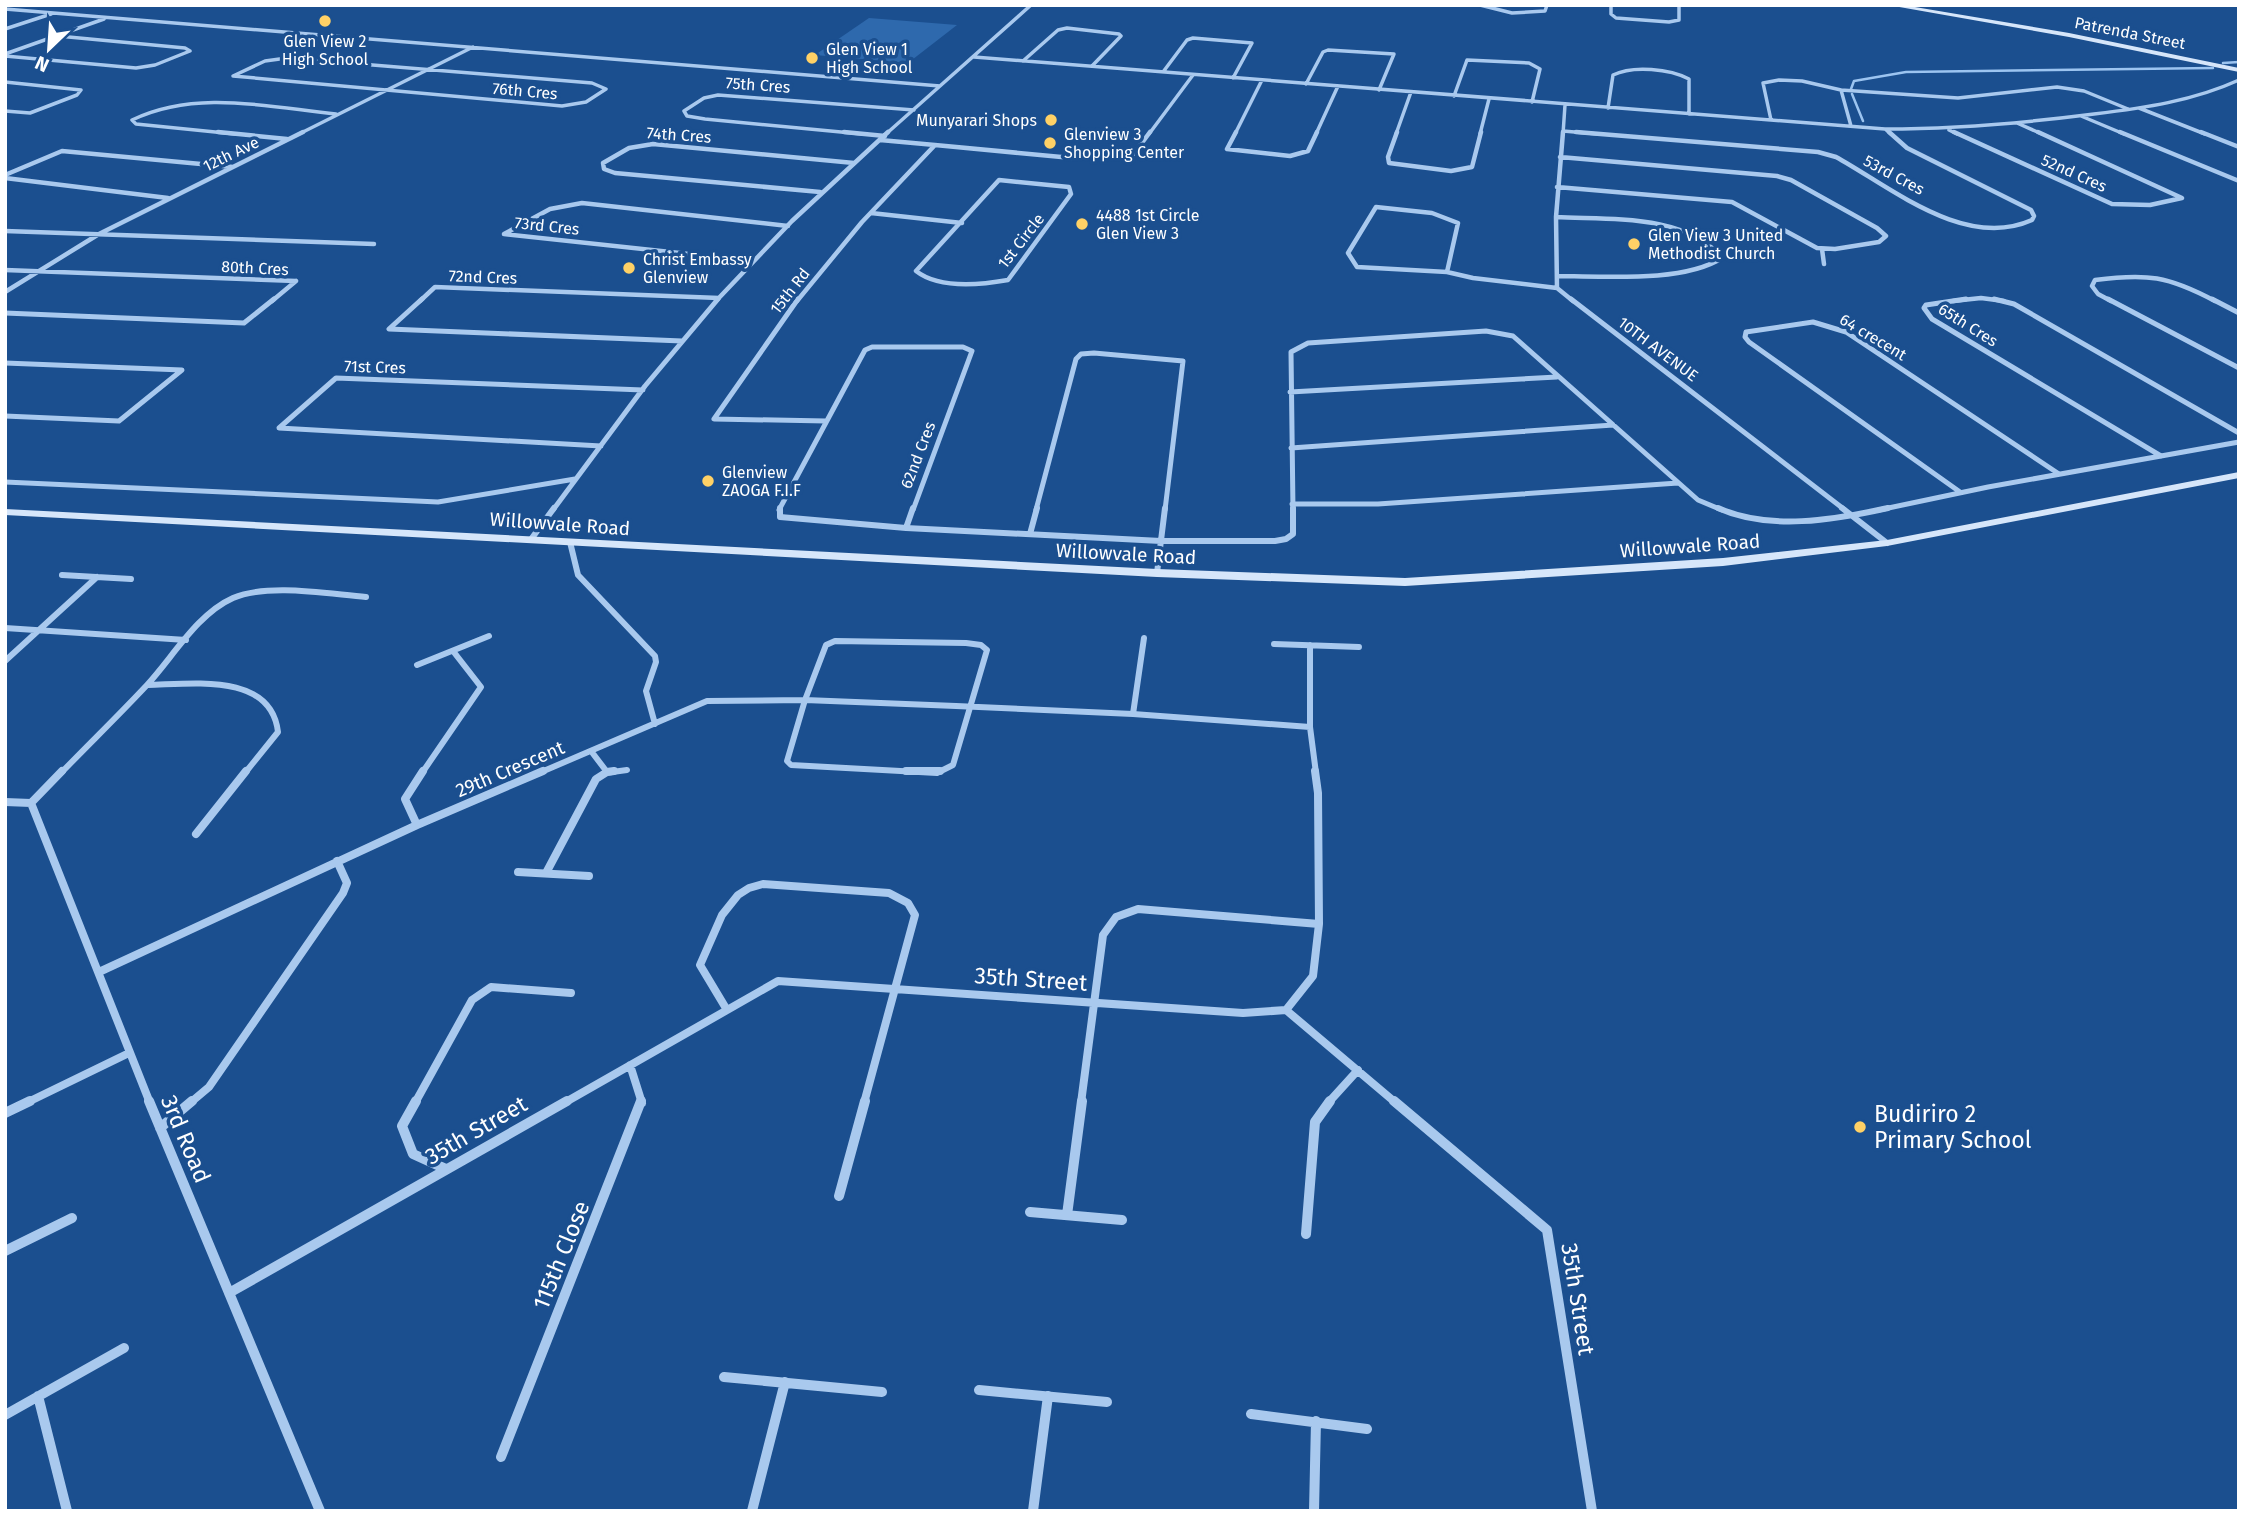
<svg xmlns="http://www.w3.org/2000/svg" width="2244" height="1516" font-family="'Fira Sans',sans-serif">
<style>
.green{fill:#2e69ad}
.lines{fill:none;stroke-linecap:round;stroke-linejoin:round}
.stream{stroke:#9cc4f0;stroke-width:2.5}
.street-far5{stroke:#a9c9ee;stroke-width:3.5}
.street-far4{stroke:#a9c9ee;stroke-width:4.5}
.street-far3{stroke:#a9c9ee;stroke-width:5}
.street-far2{stroke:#a9c9ee;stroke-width:6}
.street-far1{stroke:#a9c9ee;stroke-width:8}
.street{stroke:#a9c9ee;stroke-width:10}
.secondary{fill:#d6e6fa;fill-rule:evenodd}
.poi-dot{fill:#ffd166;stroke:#1b4f8f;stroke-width:2.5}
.labels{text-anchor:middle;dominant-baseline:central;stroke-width:7;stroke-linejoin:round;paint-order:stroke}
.far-street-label{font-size:16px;fill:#fff;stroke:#1b4f8f}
.far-poi-label{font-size:16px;fill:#fff;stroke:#1b4f8f;text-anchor:start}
.street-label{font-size:19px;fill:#fff;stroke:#1b4f8f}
.near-street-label{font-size:23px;fill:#fff;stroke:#1b4f8f}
.near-poi-label{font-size:23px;fill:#fff;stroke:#1b4f8f;text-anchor:start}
</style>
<rect width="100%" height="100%" fill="#1b4f8f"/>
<path class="green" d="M 869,18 L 957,25 L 908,63 L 815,55 Z"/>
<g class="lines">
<path class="stream" d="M 2223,63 L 2239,62
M 1851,89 L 1854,81 L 1906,72 L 2213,68
M 1852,94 L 1863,121"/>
<path class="street-far5" d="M 1480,5 L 1512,13 L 1545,11 L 1547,5
M 1611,5 L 1611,14 L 1616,18 L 1669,22 L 1679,20 L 1679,5
M 5,9 L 940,86
M 5,29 L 51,14
M 5,54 L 104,19
M 5,56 L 136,68 L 155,65 L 190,51 L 185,48 L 58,36
M 974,57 L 1885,129 C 1955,129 2024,123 2094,114 C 2144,108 2193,101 2239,80
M 287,58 L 592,83 L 606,89 L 586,102 L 562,106 L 233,76 L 265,61 Z
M 1023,61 L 1058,30 L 1067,28 L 1119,34 L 1121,36 L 1092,66
M 1163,72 L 1187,40 L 1193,38 L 1252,43 L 1233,78
M 5,82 L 81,90 L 77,95 L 30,113 L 5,111
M 1306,84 L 1323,52 L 1328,50 L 1394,54 L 1379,90
M 1841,90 L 1958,98 L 2057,87 L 2084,91 L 2128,109
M 1454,96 L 1467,60 L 1529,63 L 1540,69 L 1532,102
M 1608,108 L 1613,75 C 1633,65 1670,69 1689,79 L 1689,114
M 2139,108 L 2205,134
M 2081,116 L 2124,134
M 1771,120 L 1763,83 L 1779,80 L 1802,81 L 1841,90 L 1851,126
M 2017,123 L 2042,134
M 1885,129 L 1891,134
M 1949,130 L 1957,134
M 1563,131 L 1598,134
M 235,134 L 136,124 L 132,120 C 196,89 268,107 336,114
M 299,134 L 473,47
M 862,134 L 705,119 L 687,116 L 684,111 L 704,98 L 718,95 L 914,110
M 886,134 L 1031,5
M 1149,134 L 1193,75
M 1235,134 L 1262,80
M 1316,134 L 1338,86
M 1396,134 L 1411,92
M 1480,134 L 1489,99
M 1563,134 L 1565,105"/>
<path class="street-far4" d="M 218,132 L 287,139
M 844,132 L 885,136
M 1236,132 L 1227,149 L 1290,156 L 1308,151 L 1317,132
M 1397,132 L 1388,157 L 1389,163 L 1451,171 L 1472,167 L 1481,132
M 1563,132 L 1556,217 L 1557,288 L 1573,301
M 1576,132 L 1818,152 L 1836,157 C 1892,188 1965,250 2032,220 L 2034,216 L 2031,210 L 1907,148 L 1889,132
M 1954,132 L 2112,204 L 2150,205 L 2182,198 L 2038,132
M 2120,132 L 2239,181
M 2201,132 L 2239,147
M 935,145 L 1072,158 L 1133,155 L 1150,132
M 5,175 L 62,151 L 233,167
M 5,178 L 168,198
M 999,180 L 1069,187 L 1071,194 L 1008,280 C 980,285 939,289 916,271 Z
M 1557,187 L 1732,202 L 1817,248 L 1835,249 L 1879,242 L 1886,236 L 1877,228 L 1791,180 L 1777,176 L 1560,157
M 820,192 L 615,173 L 604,169 L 603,163 L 629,148 L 653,144 L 854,163
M 1376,207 L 1432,213 L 1458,223 L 1447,272 L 1357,267 L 1348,253 Z
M 871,213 L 962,223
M 1556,217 C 1609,220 1685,213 1722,258 C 1683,283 1603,276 1557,276
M 5,231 L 374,244
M 1822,249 L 1824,264
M 754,261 L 504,234 L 550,209 L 582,203 L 788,226
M 5,270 L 296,281
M 1447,272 L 1473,278 L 1557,288
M 5,292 L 99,234 L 303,132
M 272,301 L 296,281
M 420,301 L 435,287 L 719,298
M 716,301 L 792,221 L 888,132
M 797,301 L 862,222 L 935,145 L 880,140
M 1953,301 L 1981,298 L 2004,301
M 2111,301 L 2098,294 L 2092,286 L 2095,280 C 2147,273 2168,276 2215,301"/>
<path class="street-far3" d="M 422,299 L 389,329 L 682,341
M 798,299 L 714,419 L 826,421
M 1571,299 L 1845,510
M 1966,299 L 1926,305 L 1924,308 L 1932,319 L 2161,456
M 1994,299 L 2014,304 L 2239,433
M 2108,299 L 2239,368
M 2212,299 L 2239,313
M 5,313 L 244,323 L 274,299
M 5,363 L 182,370 L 119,421 L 5,416
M 1290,392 L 1557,377
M 601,446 L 279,428 L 336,378 L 643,390
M 1291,448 L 1613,425
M 5,482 L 438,502 L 575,479
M 1960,492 L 1749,342 L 1745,337 L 1746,332 L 1813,322 L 1846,332 L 2059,474
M 1292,504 L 1378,504 L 1678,483
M 553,510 L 645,386 L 718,299
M 779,510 L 865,350 L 872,347 L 963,347 L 972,351 L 913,510
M 1036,510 L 1076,359 L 1081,354 L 1094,353 L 1183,361 L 1165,510
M 1293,510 L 1291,352 L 1308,343 L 1486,331 L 1513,336 L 1698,500 L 1722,510
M 1879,510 L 1988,487 L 2239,442"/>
<path class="street-far2" d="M 780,508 L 780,517 L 906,528
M 1718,508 C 1769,531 1834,520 1888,508
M 1842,508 L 1887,543
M 906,528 L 1161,541 L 1275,541 L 1286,539 L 1293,534 L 1293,508
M 906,528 L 913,508
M 1030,534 L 1037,508
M 532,538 L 554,508
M 570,542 L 578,575 L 655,656 L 656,662 L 646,691 L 655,724
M 1157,573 L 1165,508
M 62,575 L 131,579
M 5,628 L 186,640
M 835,641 L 966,643 L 981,645 L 987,650 L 953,765 L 937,773 L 791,765 L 787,761 L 805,700 L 826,645 Z
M 1274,644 L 1359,647
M 1310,645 L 1310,727 L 1316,773
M 5,661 L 97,577
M 417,665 L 489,636
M 148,685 C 192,684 271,672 278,732 L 245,773
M 1133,714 L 1144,638
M 591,751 L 607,772
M 61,773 C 89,744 119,715 147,685 C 173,657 197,614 233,598 C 269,583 328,594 366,597
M 422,773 L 481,687 L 453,651
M 539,773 L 707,701 L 805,700 L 956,706 L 1133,714 L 1310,727
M 605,773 L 627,770"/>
<path class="street-far1" d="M 906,771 L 940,771
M 5,802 L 31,803 L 150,1103
M 31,803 L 62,771
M 417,825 L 405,799 L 423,771
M 196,834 L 246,771
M 518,872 L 589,876
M 546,873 L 596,779 L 607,772 L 614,771
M 99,972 L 417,825 L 543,771
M 727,1010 L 700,965 L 722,915 L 738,895 L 749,888 L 763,884 L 889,893 L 908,903 L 915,915 L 864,1103
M 1286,1010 L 1313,976 L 1319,924 L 1318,793 L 1315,771
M 630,1065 L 642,1103
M 26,1103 L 129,1053
M 190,1103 L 209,1087 L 343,893 L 347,883 L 337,861
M 415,1103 L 472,1000 L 491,987 L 571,993
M 564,1103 L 778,981 L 1243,1013 L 1286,1010 L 1396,1103
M 1081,1103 L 1103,935 L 1116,917 L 1138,909 L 1319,924
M 1328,1103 L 1358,1070"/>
<path class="street" d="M 149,1101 L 320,1511
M 416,1101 L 402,1126 L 413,1154 L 446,1169
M 1394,1101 L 1547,1230 L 1592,1511
M 5,1113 L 30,1101
M 160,1128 L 192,1101
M 839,1196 L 865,1101
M 1030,1212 L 1122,1220
M 1067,1215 L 1082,1101
M 1306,1234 L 1315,1122 L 1330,1101
M 5,1251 L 72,1218
M 229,1293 L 567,1101
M 724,1377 L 882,1392
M 979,1390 L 1107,1402
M 38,1396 L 67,1511
M 1251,1414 L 1367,1429
M 5,1415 L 124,1348
M 501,1457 L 641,1101
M 752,1511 L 785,1382
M 1033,1511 L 1048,1396
M 1314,1511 L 1316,1421"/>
<path class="secondary" d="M 1888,5 L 1903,5 L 2069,33 L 2239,68 L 2239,72 L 2069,37 Z
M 2239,472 L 2239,478 L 1887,546 L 1723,566 L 1405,586 L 1157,577 L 5,515 L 5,509 L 1157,569 L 1405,578 L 1723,558 L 1887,540 Z"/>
</g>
<g class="poi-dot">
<circle cx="325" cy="21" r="7"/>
<circle cx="812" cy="58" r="7"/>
<circle cx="1051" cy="120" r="7"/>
<circle cx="1050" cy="143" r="7"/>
<circle cx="1082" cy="224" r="7"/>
<circle cx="1634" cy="244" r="7"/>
<circle cx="629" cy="268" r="7"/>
<circle cx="708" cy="481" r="7"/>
<circle cx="1860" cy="1127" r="7"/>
</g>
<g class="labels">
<g class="far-street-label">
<text transform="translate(2130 33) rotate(11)">Patrenda Street</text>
<text transform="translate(758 85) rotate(4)">75th Cres</text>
<text transform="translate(525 91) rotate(5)">76th Cres</text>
<text transform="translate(679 135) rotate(4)">74th Cres</text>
<text transform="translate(231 154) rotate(-26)">12th Ave</text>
<text transform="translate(2074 173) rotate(24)">52nd Cres</text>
<text transform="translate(1894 175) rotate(28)">53rd Cres</text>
<text transform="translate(547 226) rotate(6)">73rd Cres</text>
<text transform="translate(1021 241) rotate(-52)">1st Circle</text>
<text transform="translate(255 268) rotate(3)">80th Cres</text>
<text transform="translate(483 277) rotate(2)">72nd Cres</text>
<text transform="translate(790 291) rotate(-52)">15th Rd</text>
<text transform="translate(1968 325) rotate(32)">65th Cres</text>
<text transform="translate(1873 337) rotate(31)">64 crecent</text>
<text transform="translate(1658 349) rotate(37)">10TH AVENUE</text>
<text transform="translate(375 367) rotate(2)">71st Cres</text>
<text transform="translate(918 455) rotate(-69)">62nd Cres</text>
</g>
<g class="far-poi-label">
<text x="325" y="41" text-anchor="middle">Glen View 2<tspan x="325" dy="18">High School</tspan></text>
<text x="826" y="49">Glen View 1<tspan x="826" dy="18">High School</tspan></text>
<text x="1037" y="120" text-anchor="end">Munyarari Shops</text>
<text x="1064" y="134">Glenview 3<tspan x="1064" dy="18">Shopping Center</tspan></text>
<text x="1096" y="215">4488 1st Circle<tspan x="1096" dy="18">Glen View 3</tspan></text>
<text x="1648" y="235">Glen View 3 United<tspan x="1648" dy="18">Methodist Church</tspan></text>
<text x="643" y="259">Christ Embassy<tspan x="643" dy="18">Glenview</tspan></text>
<text x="722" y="472">Glenview<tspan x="722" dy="18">ZAOGA F.I.F</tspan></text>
</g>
<g class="street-label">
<text transform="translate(560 524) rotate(4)">Willowvale Road</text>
<text transform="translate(1690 546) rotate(-4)">Willowvale Road</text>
<text transform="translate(1126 554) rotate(3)">Willowvale Road</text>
<text transform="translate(510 769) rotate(-23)">29th Crescent</text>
</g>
<g class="near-street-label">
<text transform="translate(1031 979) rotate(4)">35th Street</text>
<text transform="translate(476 1130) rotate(-30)">35th Street</text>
<text transform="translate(186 1139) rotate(67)">3rd Road</text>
<text transform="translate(561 1255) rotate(-68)">115th Close</text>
<text transform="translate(1578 1299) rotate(81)">35th Street</text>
</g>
<g class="near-poi-label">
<text x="1874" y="1114">Budiriro 2<tspan x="1874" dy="26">Primary School</tspan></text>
</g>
</g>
<rect width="2244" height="1516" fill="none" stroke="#ffffff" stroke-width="14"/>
<g transform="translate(49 49) rotate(205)" stroke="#1b4f8f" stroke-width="5" paint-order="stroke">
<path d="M0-5L12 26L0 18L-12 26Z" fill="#ffffff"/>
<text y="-10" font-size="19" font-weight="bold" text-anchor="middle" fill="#ffffff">N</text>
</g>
</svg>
